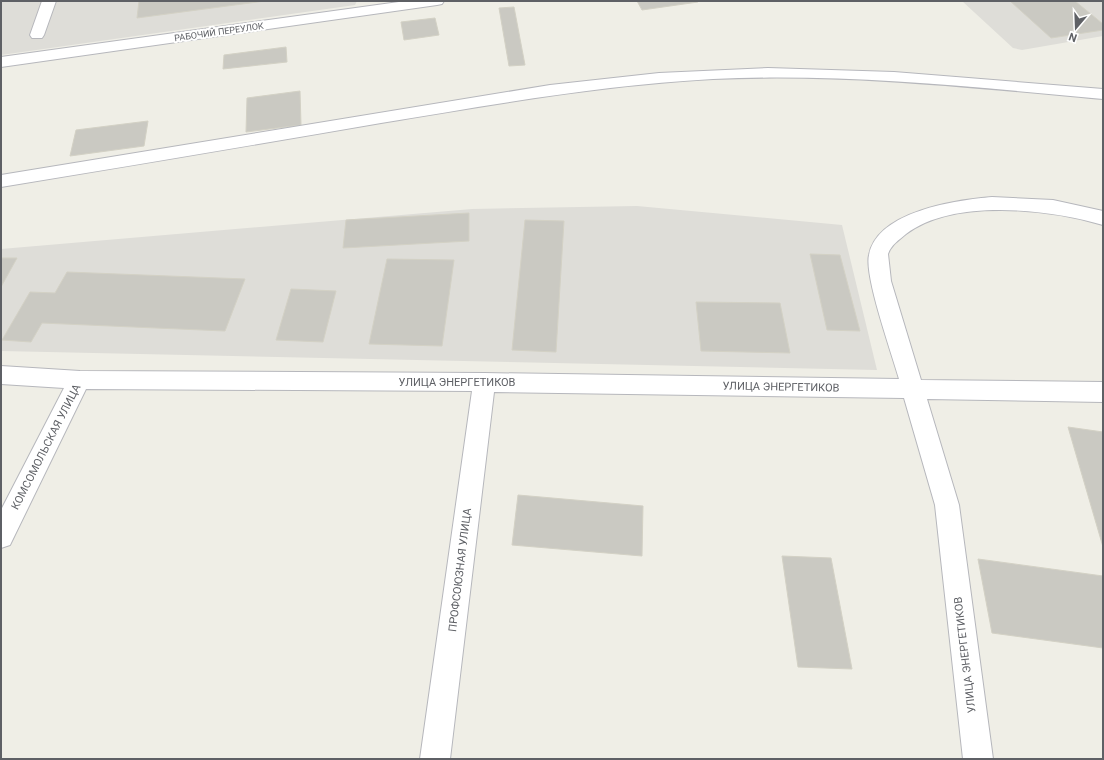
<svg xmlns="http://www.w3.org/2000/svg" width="1104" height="760" font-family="Roboto,sans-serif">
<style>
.industrial{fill:#deddd8}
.building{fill:#cac9c2;stroke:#d3d1c5}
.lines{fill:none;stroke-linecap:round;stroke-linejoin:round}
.minor-casing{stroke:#b6b7bc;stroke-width:2}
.minor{fill:#fff;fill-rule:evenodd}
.labels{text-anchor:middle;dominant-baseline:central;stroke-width:4;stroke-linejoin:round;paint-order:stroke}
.far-street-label{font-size:9px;fill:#5e6065;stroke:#fff}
.street-label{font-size:11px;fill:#5e6065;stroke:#fff}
</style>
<rect width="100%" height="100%" fill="#efeee6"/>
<path class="industrial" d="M 1,1 L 357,1 L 355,5 L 1,55 Z
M 962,1 L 1103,1 L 1103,36 L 1022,50 L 1013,48 Z
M 637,206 L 842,225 L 877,370 L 1,351 L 1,249 L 472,209 Z"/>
<path class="building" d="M 139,1 L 265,1 L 137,18 Z
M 637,1 L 698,1 L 698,2 L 642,10 Z
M 1010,1 L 1075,1 L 1103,24 L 1103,30 L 1051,38 Z
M 514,7 L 525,65 L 509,66 L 499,8 Z
M 435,18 L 439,35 L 404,40 L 401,22 Z
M 286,47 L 287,62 L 223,69 L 224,55 Z
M 300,91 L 301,125 L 246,132 L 247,98 Z
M 148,121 L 144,146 L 70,156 L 76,130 Z
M 469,213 L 469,241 L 343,248 L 346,220 Z
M 525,220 L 564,221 L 556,352 L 512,350 Z
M 810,254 L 840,255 L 860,331 L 827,330 Z
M 1,258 L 17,258 L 1,287 Z
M 387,259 L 454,260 L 442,346 L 369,344 Z
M 67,272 L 245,279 L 225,331 L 42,323 L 31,342 L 2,340 L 30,292 L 55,293 Z
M 291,289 L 336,291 L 323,342 L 276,340 Z
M 696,302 L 780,303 L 790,353 L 701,351 Z
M 1068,427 L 1103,432 L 1103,547 Z
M 518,495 L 643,506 L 642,556 L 512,545 Z
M 782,556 L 831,558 L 852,669 L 798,667 Z
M 978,559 L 1103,576 L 1103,648 L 992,633 Z"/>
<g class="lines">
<g class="minor-casing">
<path id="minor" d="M 42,1 L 56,1 L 44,35 L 42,38 L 32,38 L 30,35 Z
M 406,1 L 444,1 L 442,4 L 437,5 L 1,67 L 1,57 Z
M 768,68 L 894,72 L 1103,89 L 1103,99 C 973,87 843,73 713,79 C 601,85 491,105 381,123 C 254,145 128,166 1,187 L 1,175 L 550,85 L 659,73 Z
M 992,197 L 1053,200 L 1103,211 L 1103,225 C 1049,209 953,198 906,234 C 899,240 891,245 888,254 L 891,281 L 921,380 L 1103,382 L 1103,402 L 927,399 L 959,505 L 993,759 L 963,759 L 935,505 L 904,398 L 494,392 L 450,759 L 420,759 L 472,391 L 86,389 L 10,545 L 1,548 L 1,510 L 64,388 L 1,384 L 1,366 L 80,371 L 484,373 L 899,379 C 892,354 864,276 869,255 C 877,211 957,200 992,197 Z"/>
</g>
<use href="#minor" class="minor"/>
</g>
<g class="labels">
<g class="far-street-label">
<text transform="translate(219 32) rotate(-8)">РАБОЧИЙ ПЕРЕУЛОК</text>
</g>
<g class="street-label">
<text x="457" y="382">УЛИЦА ЭНЕРГЕТИКОВ</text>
<text transform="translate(781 387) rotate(1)">УЛИЦА ЭНЕРГЕТИКОВ</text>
<text transform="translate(46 447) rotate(-63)">КОМСОМОЛЬСКАЯ УЛИЦА</text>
<text transform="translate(460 570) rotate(-83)">ПРОФСОЮЗНАЯ УЛИЦА</text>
<text transform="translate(965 655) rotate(-97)">УЛИЦА ЭНЕРГЕТИКОВ</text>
</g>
</g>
<rect width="1104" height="760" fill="none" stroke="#5e6065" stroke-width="4"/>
<g transform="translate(1076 28) rotate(199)" stroke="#ffffff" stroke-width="3" paint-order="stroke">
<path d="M0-3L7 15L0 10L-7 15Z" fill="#5e6065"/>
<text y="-6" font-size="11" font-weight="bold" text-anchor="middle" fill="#5e6065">N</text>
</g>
</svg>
